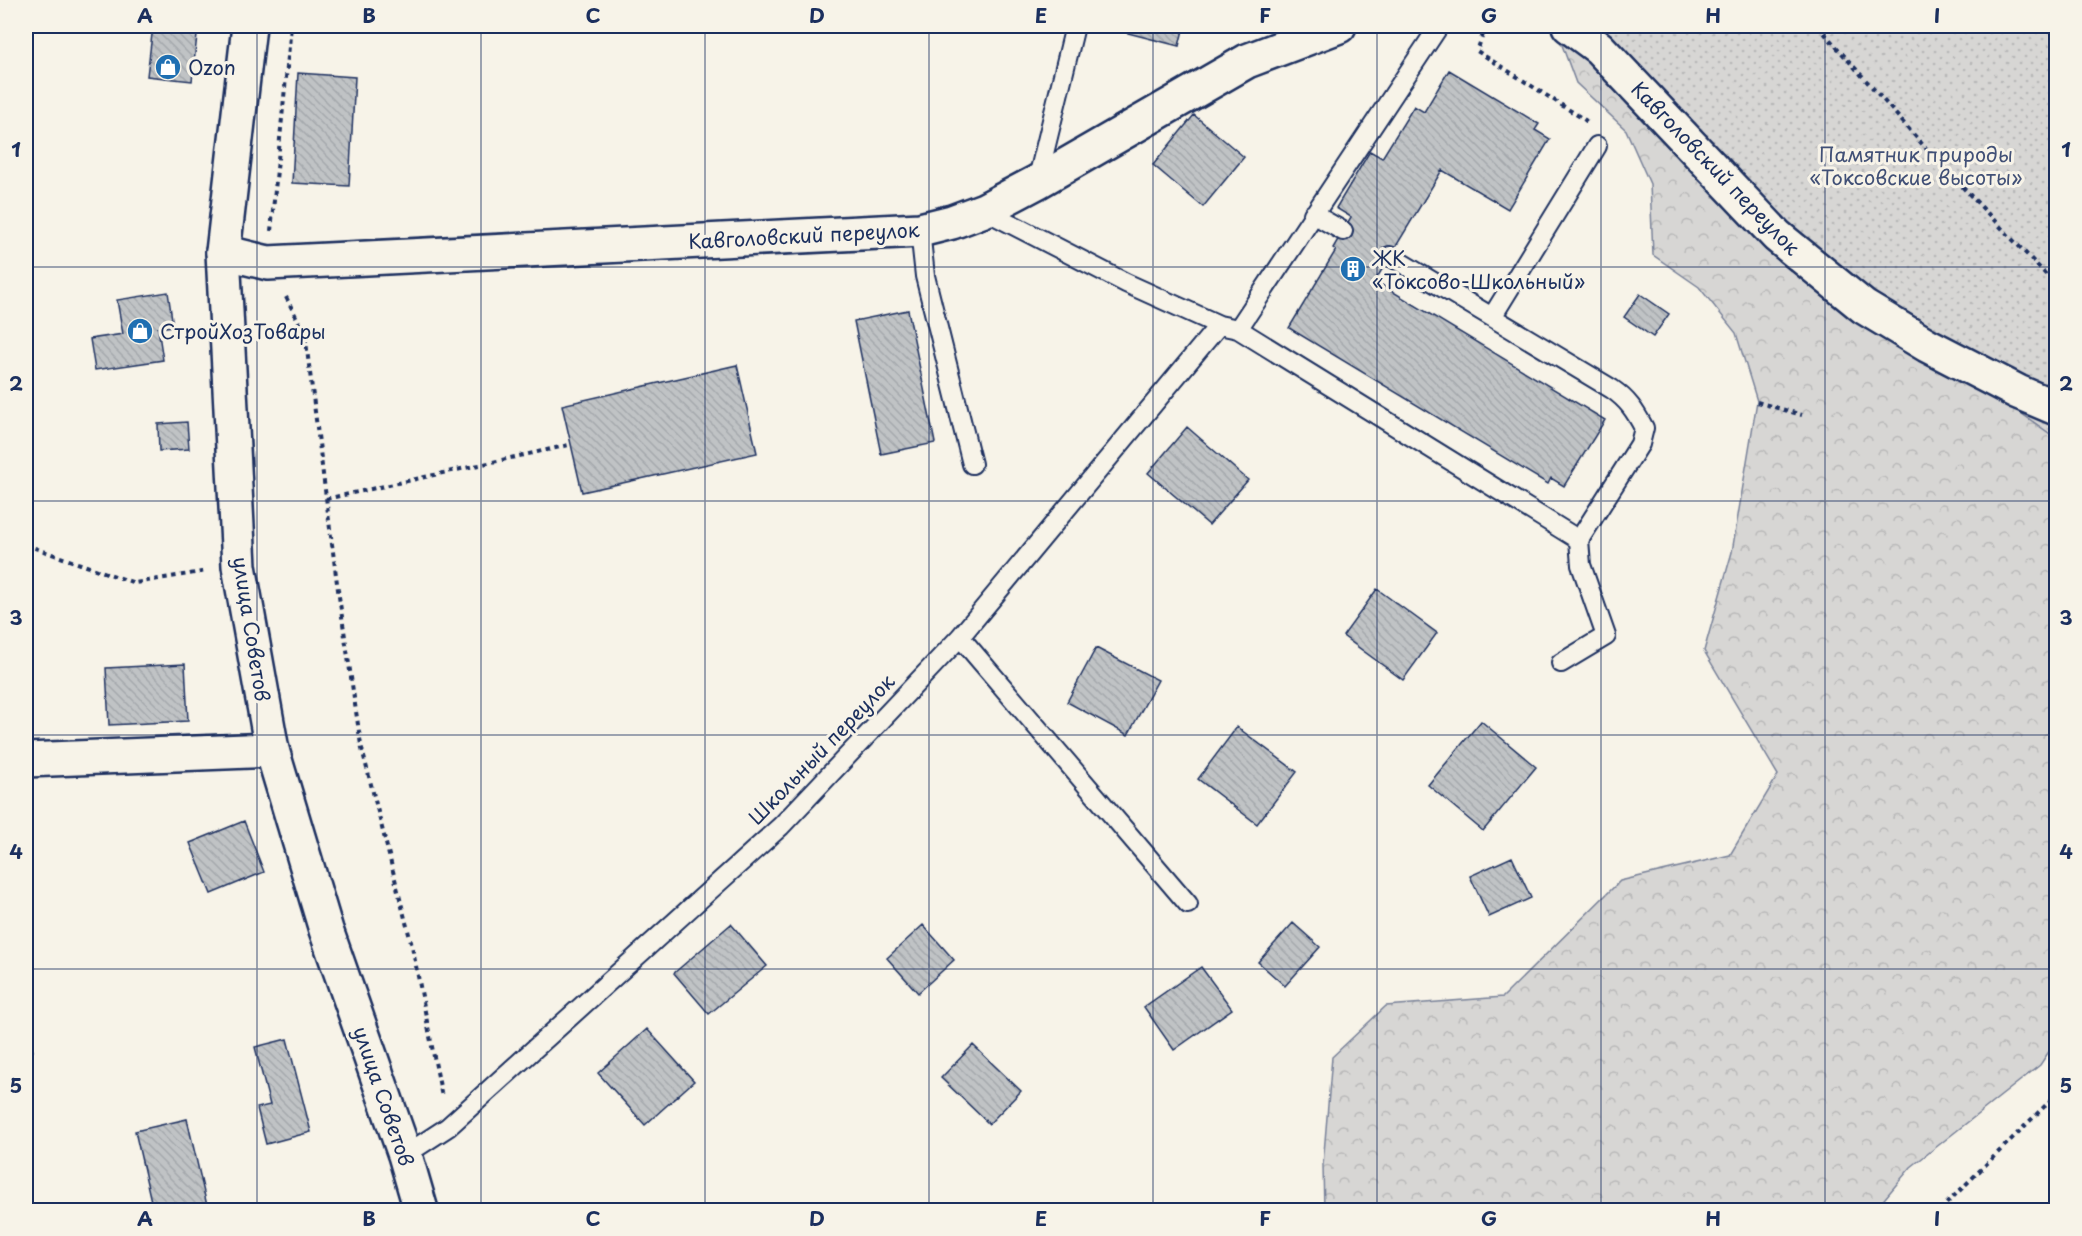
<svg xmlns="http://www.w3.org/2000/svg" width="2082" height="1236" font-family="'Playpen Sans',sans-serif">
<style>
.forest{fill:url(#forest-crowns);stroke:#798299;stroke-width:1.5}
.park{fill:url(#park-dots);stroke:#798299;stroke-width:1.5}
.building{fill:url(#building-back-hatch);stroke:#1b2f5e;stroke-width:1.5}
.lines{fill:none;stroke-linecap:round;stroke-linejoin:round}
.service-casing{stroke:#1b2f5e;stroke-width:22}
.minor-casing{stroke:#1b2f5e;stroke-width:38}
.secondary-casing{stroke:#1b2f5e;stroke-width:38}
.path{stroke:#1b2f5e;stroke-width:4;stroke-dasharray:4.5 4.5;stroke-linecap:butt}
.service{stroke:#f7f3e8;stroke-width:18}
.minor{stroke:#f7f3e8;stroke-width:33}
.secondary{stroke:#f7f3e8;stroke-width:33}
.grid{fill:none;stroke:#1b2f5e;stroke-width:1.5;stroke-opacity:0.55}
.labels{text-anchor:middle;dominant-baseline:central;stroke-width:6;stroke-linejoin:round;paint-order:stroke}
.poi-label{font-size:20px;fill:#1b2f5e;stroke:#f7f3e8;text-anchor:start}
.park-label{font-size:20px;fill:#415076;stroke:#f7f3e8}
.street-label{font-size:20px;fill:#1b2f5e;stroke:#f7f3e8}
.neatline{fill:none;stroke:#1b2f5e;stroke-width:2}
.grid-label{font-size:20px;text-anchor:middle;font-weight:bold;fill:#1b2f5e}
</style>
<defs>
<pattern id="forest-crowns" width="20" height="18" patternUnits="userSpaceOnUse" patternTransform="scale(1.5)"><rect width="20" height="18" fill="#d7d6d4"/><path d="M2 6a3 3 0 1 1 6 0M12 15a3 3 0 1 1 6 0" fill="none" stroke="#b8b8b8"/></pattern>
<pattern id="park-dots" width="8" height="8" patternUnits="userSpaceOnUse" patternTransform="scale(1.5)"><rect width="8" height="8" fill="#d7d6d4"/><path d="M2 2h.1M6 6h.1" fill="none" stroke="#b8b8b8" stroke-width="1.8" stroke-linecap="round"/></pattern>
<pattern id="building-back-hatch" width="6" height="6" patternUnits="userSpaceOnUse" patternTransform="scale(1.5)"><rect width="6" height="6" fill="#c0c3c5"/><path d="M-1 5l2 2M0 0l6 6M5-1l2 2" fill="none" stroke="#a4a8ac"/></pattern>
</defs>
<rect width="100%" height="100%" fill="#f7f3e8"/>
<filter id="ink" filterUnits="userSpaceOnUse"><feTurbulence type="fractalNoise" baseFrequency=".0167" numOctaves="2"/><feDisplacementMap in="SourceGraphic" scale="12" xChannelSelector="R" yChannelSelector="G"/><feConvolveMatrix kernelMatrix="1 2 1 2 8 2 1 2 1" color-interpolation-filters="sRGB"/></filter>
<g filter="url(#ink)">
<path class="forest" d="M 1555,26 L 2056,428 L 2053,428 L 2053,551 L 2056,553 L 2056,1041 L 2040,1065 L 1911,1167 L 1875,1210 L 1324,1210 L 1323,1165 L 1332,1057 L 1386,1006 L 1503,997 L 1620,881 L 1730,855 L 1778,775 L 1704,651 L 1732,552 L 1757,401 L 1736,333 L 1699,287 L 1653,255 L 1650,184 L 1626,130 L 1576,83 Z"/>
<path class="park" d="M 1575,26 L 2056,26 L 2056,438 L 1764,231 Z"/>
<path class="building" d="M 153,26 L 198,26 L 192,81 L 147,76 Z
M 1121,26 L 1184,26 L 1179,46 L 1120,31 Z
M 1449,70 L 1539,124 L 1535,130 L 1550,139 L 1508,209 L 1442,170 L 1375,281 L 1605,420 L 1564,486 L 1551,478 L 1548,484 L 1289,328 L 1336,250 L 1333,248 L 1351,217 L 1336,208 L 1370,151 L 1382,158 L 1414,106 L 1424,112 Z
M 298,73 L 355,77 L 349,186 L 292,183 Z
M 1194,115 L 1244,157 L 1203,207 L 1153,165 Z
M 168,292 L 173,326 L 158,328 L 163,360 L 95,370 L 90,339 L 123,334 L 117,300 Z
M 1640,294 L 1669,314 L 1653,337 L 1624,317 Z
M 908,310 L 935,443 L 881,454 L 854,321 Z
M 737,365 L 757,453 L 582,492 L 562,405 Z
M 187,422 L 189,449 L 159,451 L 158,424 Z
M 1187,427 L 1248,480 L 1209,525 L 1148,473 Z
M 1377,589 L 1437,633 L 1403,680 L 1343,636 Z
M 1096,648 L 1158,680 L 1128,735 L 1067,702 Z
M 185,664 L 188,721 L 109,725 L 106,668 Z
M 1481,721 L 1536,767 L 1483,831 L 1428,785 Z
M 1237,727 L 1297,772 L 1257,824 L 1198,779 Z
M 244,821 L 264,872 L 211,894 L 190,843 Z
M 1512,857 L 1531,898 L 1489,917 L 1470,876 Z
M 1293,923 L 1320,947 L 1285,986 L 1258,962 Z
M 731,924 L 767,966 L 709,1014 L 674,973 Z
M 923,925 L 954,960 L 918,993 L 887,958 Z
M 1201,967 L 1232,1009 L 1174,1050 L 1144,1007 Z
M 647,1029 L 694,1081 L 645,1125 L 598,1073 Z
M 26,1035 L 33,1051 L 26,1055 Z
M 287,1039 L 311,1132 L 266,1144 L 257,1108 L 270,1105 L 255,1047 Z
M 973,1045 L 1021,1091 L 989,1124 L 941,1078 Z
M 187,1119 L 208,1210 L 153,1210 L 135,1131 Z"/>
<g class="lines">
<g class="service-casing">
<path id="service" d="M 1037,182 L 1075,26
M 984,210 L 1126,283 L 1219,325 L 1238,329 L 1579,540 L 1581,565 L 1606,636 L 1561,663
M 1313,214 L 1343,231
M 920,230 L 925,276 L 972,464
M 1390,256 L 1612,389 C 1628,400 1635,411 1644,428 L 1640,444 L 1579,540
M 1492,317 L 1597,146
M 1238,329 L 1439,26
M 960,637 L 1188,904
M 405,1155 L 448,1127 L 781,826 L 960,637 L 1219,325"/>
</g>
<g class="minor-casing">
<path id="minor" d="M 1569,26 L 1599,48 L 1777,236 L 1864,307 L 1927,345 L 2018,392 L 2056,408
M 223,252 L 268,263 L 920,230 L 952,222 L 984,210 L 1037,182 L 1247,61 L 1339,26
M 26,760 L 272,750"/>
</g>
<g class="secondary-casing">
<path id="secondary" d="M 249,26 L 223,252 L 239,566 L 272,750 L 326,930 L 405,1155 L 421,1210"/>
</g>
<path class="path" d="M 1486,26 L 1477,51 L 1585,120 L 1588,123
M 1818,26 L 1931,154 L 2056,285
M 271,231 L 291,26
M 286,297 L 305,334 L 337,583 L 361,745 L 412,946 L 442,1097
M 1757,402 L 1802,415
M 326,499 L 569,445
M 26,545 L 135,583 L 207,571
M 1940,1210 L 2056,1095"/>
<use href="#service" class="service"/>
<use href="#minor" class="minor"/>
<use href="#secondary" class="secondary"/>
</g>
</g>
<path class="grid" d="M 257,26 L 257,1210M 481,26 L 481,1210M 705,26 L 705,1210M 929,26 L 929,1210M 1153,26 L 1153,1210M 1377,26 L 1377,1210M 1601,26 L 1601,1210M 1825,26 L 1825,1210M 26,267 L 2056,267M 26,501 L 2056,501M 26,735 L 2056,735M 26,969 L 2056,969"/>
<defs>
<g id="shop-disc" transform="scale(1.35)"><circle r="9.5" fill="#1f6fb2" stroke="#f7f3e8"/><path d="M-5-2.5h2.3a2.7 3.5 0 0 1 5.4 0H5L5.5 6h-11ZM-1.5-2.5h3a1.5 2.3 0 0 0-3 0Z" fill="#fff"/></g>
<g id="building-disc" transform="scale(1.35)"><circle r="9.5" fill="#1f6fb2" stroke="#f7f3e8"/><path d="M-4-6H4V6H1V3H-1V6H-4ZM-2.5-4.3h1.7v1.8h-1.7ZM.8-4.3h1.7v1.8H.8ZM-2.5-1h1.7V.8h-1.7ZM.8-1h1.7V.8H.8Z" fill="#fff"/></g>
</defs>
<g fill-rule="evenodd">
<use href="#shop-disc" x="168" y="67"/>
<use href="#building-disc" x="1353" y="269"/>
<use href="#shop-disc" x="140" y="331"/>
</g>
<g class="labels">
<g class="poi-label">
<text x="188" y="67">Ozon</text>
<text x="1372" y="258">ЖК<tspan x="1372" dy="23">«Токсово-Школьный»</tspan></text>
<text x="160" y="331">СтройХозТовары</text>
</g>
<g class="park-label">
<text x="1916" y="154">Памятник природы<tspan x="1916" dy="23">«Токсовские высоты»</tspan></text>
</g>
<g class="street-label">
<text transform="translate(1716 168) rotate(46)">Кавголовский переулок</text>
<text transform="translate(804 235) rotate(-3)">Кавголовский переулок</text>
<text transform="translate(252 629) rotate(81)">улица Советов</text>
<text transform="translate(821 749) rotate(-46)">Школьный переулок</text>
<text transform="translate(384 1096) rotate(71)">улица Советов</text>
</g>
</g>
<rect width="2082" height="1236" fill="none" stroke="#f7f3e8" stroke-width="66"/>
<rect x="33" y="33" width="2016" height="1170" class="neatline"/>
<g class="grid-label">
<text x="145" y="23">A</text>
<text x="369" y="23">B</text>
<text x="593" y="23">C</text>
<text x="817" y="23">D</text>
<text x="1041" y="23">E</text>
<text x="1265" y="23">F</text>
<text x="1489" y="23">G</text>
<text x="1713" y="23">H</text>
<text x="1937" y="23">I</text>
<text x="16" y="157">1</text>
<text x="2066" y="157">1</text>
<text x="16" y="391">2</text>
<text x="2066" y="391">2</text>
<text x="16" y="625">3</text>
<text x="2066" y="625">3</text>
<text x="16" y="859">4</text>
<text x="2066" y="859">4</text>
<text x="16" y="1093">5</text>
<text x="2066" y="1093">5</text>
<text x="145" y="1226">A</text>
<text x="369" y="1226">B</text>
<text x="593" y="1226">C</text>
<text x="817" y="1226">D</text>
<text x="1041" y="1226">E</text>
<text x="1265" y="1226">F</text>
<text x="1489" y="1226">G</text>
<text x="1713" y="1226">H</text>
<text x="1937" y="1226">I</text>
</g>
</svg>
